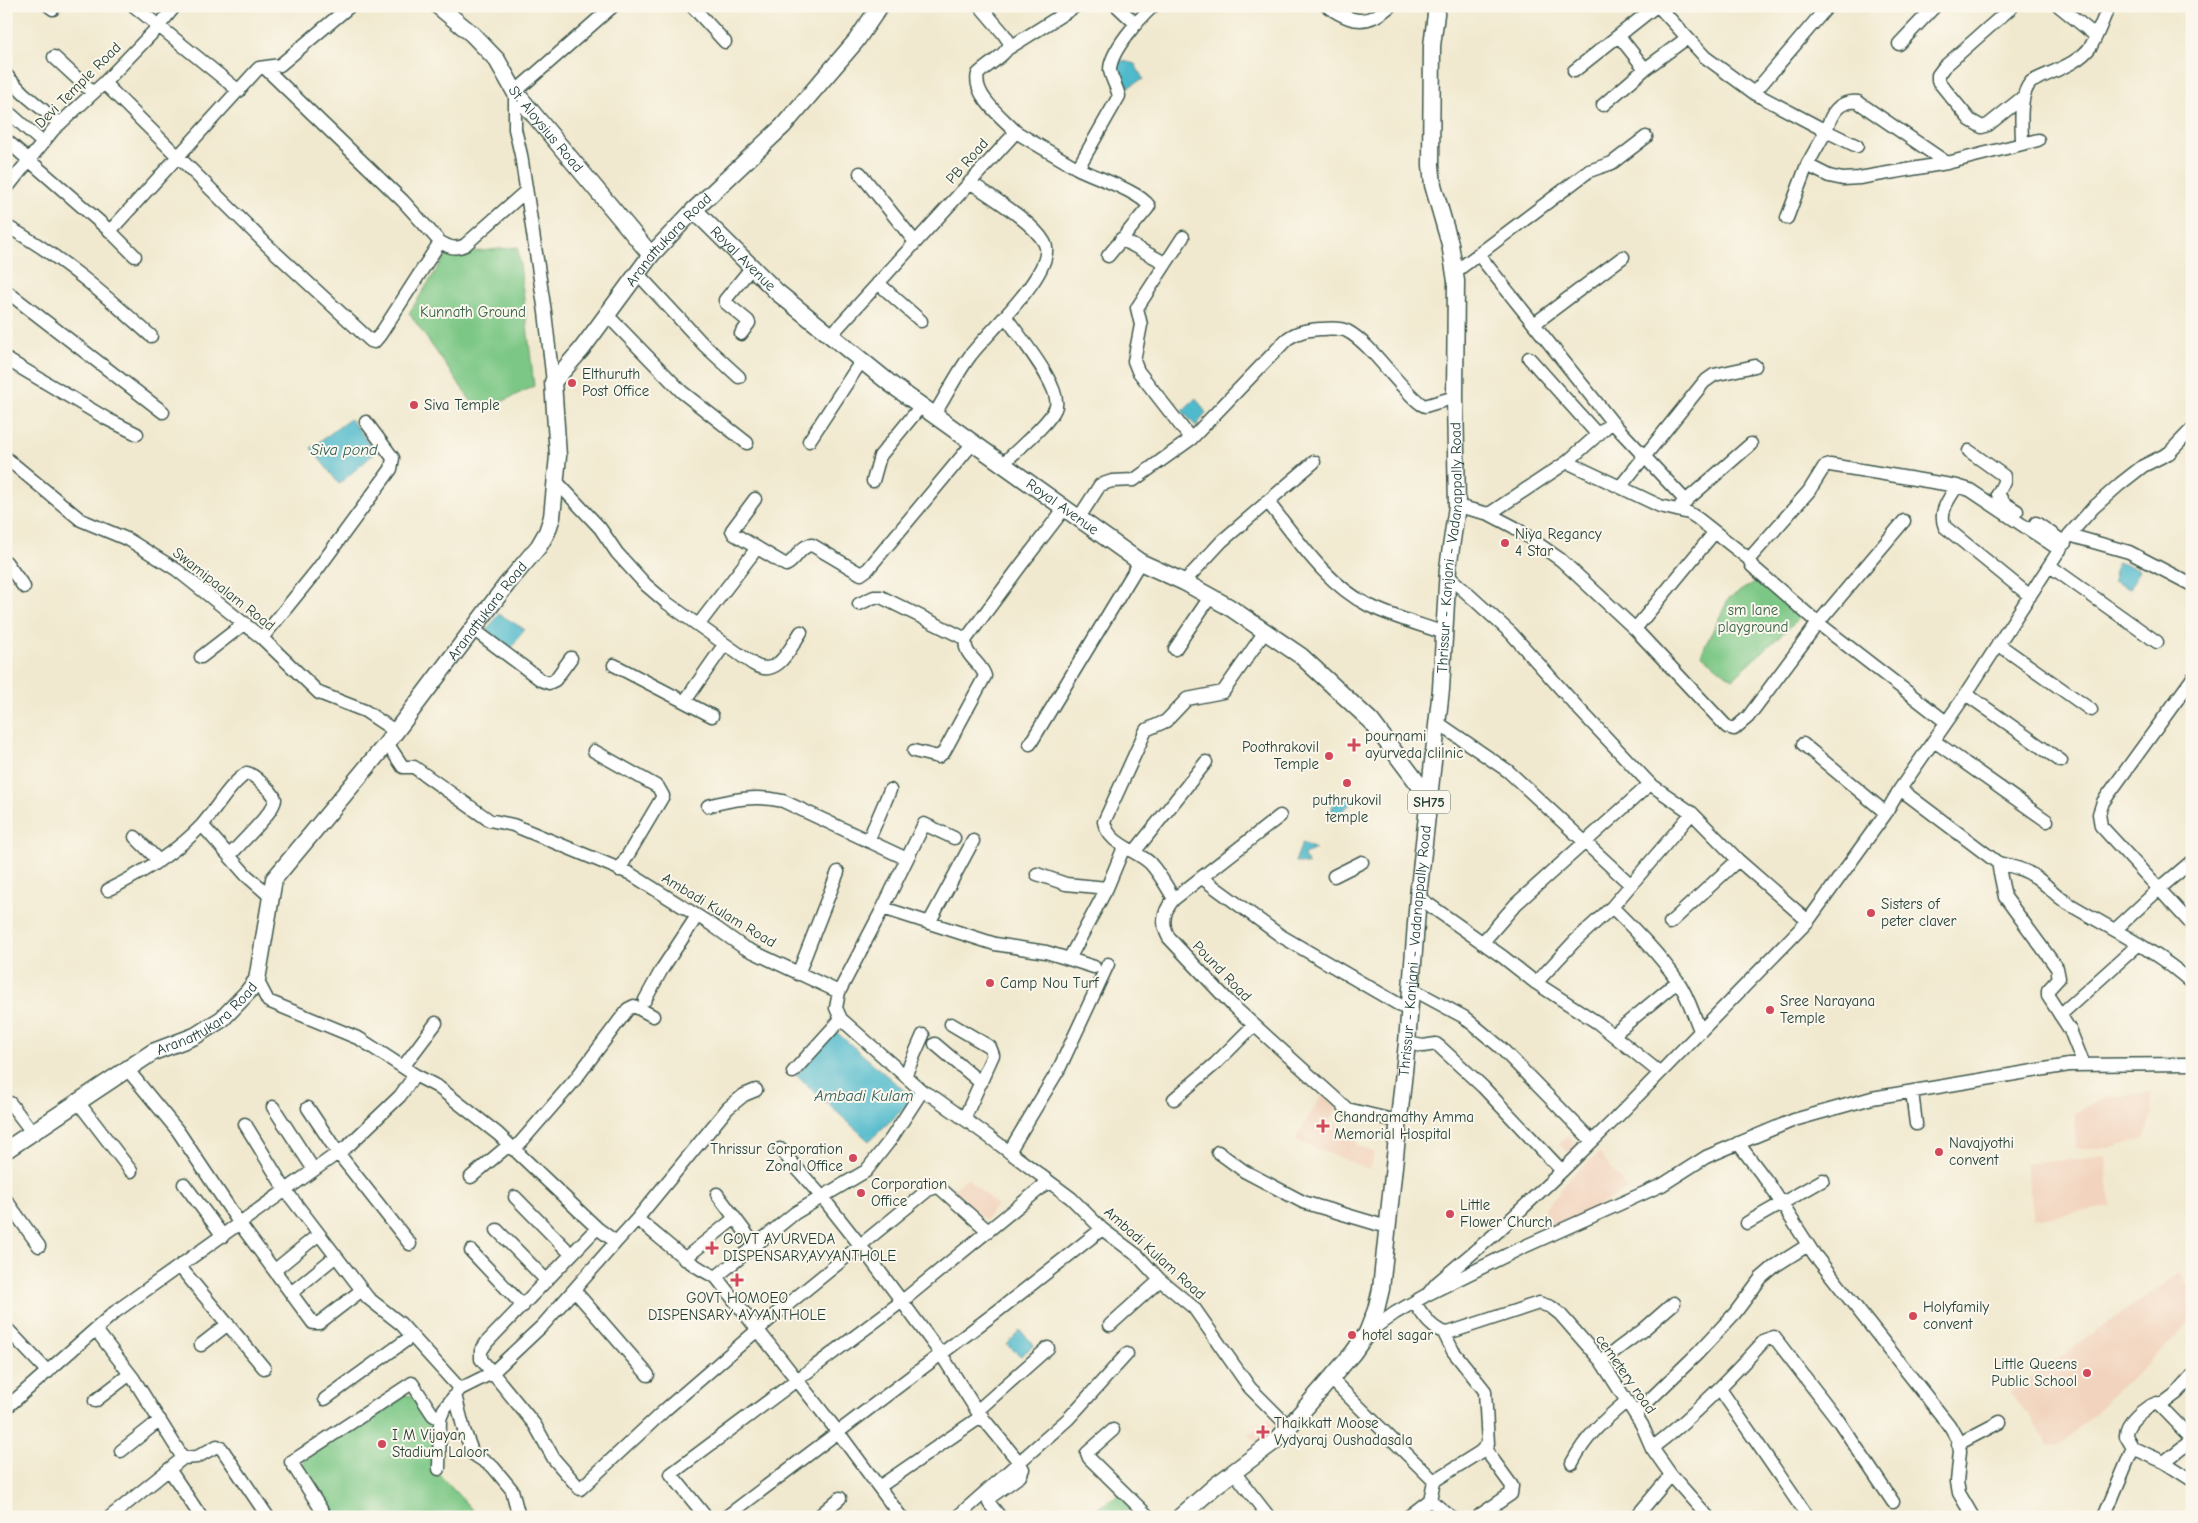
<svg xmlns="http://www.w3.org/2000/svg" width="2198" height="1523" font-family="'Comic Neue',sans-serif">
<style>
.built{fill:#f2d4be}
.green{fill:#7bc785;stroke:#4d825c}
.water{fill:#4fbacc;stroke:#377c80}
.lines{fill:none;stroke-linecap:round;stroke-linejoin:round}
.minor-casing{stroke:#3e574b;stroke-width:15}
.major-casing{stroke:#3e574b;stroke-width:19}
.minor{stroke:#fff;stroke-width:12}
.major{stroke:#fff;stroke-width:16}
.poi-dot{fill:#d1495b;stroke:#fbf7ec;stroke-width:2}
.labels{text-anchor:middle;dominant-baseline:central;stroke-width:4;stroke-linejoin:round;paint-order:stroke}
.shield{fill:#fbf7ec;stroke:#61756b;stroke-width:1}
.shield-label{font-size:14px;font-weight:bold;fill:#1f3d34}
.street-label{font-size:15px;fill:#1f3d34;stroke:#fbf7ec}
.park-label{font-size:15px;fill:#366048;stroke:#fbf7ec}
.poi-label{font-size:15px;fill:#1f3d34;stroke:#fbf7ec;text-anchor:start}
.water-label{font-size:16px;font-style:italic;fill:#2b5c5a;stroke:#fbf7ec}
</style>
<rect width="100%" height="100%" fill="#fbf7ec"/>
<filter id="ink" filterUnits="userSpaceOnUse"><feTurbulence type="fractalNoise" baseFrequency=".02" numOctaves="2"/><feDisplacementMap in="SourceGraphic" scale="10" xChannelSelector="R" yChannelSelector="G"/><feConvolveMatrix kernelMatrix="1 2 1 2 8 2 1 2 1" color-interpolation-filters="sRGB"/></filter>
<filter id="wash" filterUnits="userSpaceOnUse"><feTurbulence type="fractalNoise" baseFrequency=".0096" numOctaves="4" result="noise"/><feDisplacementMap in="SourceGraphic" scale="20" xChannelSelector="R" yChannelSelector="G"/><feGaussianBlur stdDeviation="1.12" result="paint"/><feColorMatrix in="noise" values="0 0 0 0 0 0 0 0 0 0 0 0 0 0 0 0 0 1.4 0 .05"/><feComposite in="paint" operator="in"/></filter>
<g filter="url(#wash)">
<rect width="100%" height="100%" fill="#f1e9cf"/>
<path class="built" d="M 2150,1093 L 2152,1115 L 2144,1138 L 2111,1148 L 2075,1148 L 2075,1113 L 2105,1097 Z
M 1322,1095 L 1338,1106 L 1329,1120 L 1356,1132 L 1357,1145 L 1375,1152 L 1369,1169 L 1295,1140 Z
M 1568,1135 L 1580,1147 L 1572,1156 L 1559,1144 Z
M 1600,1153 L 1627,1189 L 1566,1226 L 1548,1233 L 1539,1216 L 1574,1173 Z
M 2105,1156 L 2111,1207 L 2034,1219 L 2026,1164 Z
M 967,1178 L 997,1205 L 985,1220 L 952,1191 Z
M 2179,1273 L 2192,1288 L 2192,1321 L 2070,1436 L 2058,1447 L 2048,1445 L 2027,1412 L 2009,1393 Z
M 1268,1418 L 1278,1429 L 1259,1445 L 1249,1435 Z"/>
<path class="green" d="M 518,247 L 534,386 L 485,410 L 471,401 L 409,313 L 446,255 Z
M 1758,580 L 1803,615 L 1732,679 L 1701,654 L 1729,598 Z
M 403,1394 L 414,1397 L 430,1421 L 438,1428 L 434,1469 L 479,1517 L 332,1517 L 301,1468 L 304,1460 Z
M 1120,1493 L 1131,1506 L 1122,1517 L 1085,1517 Z"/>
<path class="water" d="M 1120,60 L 1135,64 L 1143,79 L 1123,90 L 1112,68 Z
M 1196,398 L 1206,413 L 1196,426 L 1182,411 Z
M 350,419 L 376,452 L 339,484 L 311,448 Z
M 2117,562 L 2139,569 L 2130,589 L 2113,581 Z
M 499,614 L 524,629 L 511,649 L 487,630 Z
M 1344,792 L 1353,802 L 1332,819 L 1330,814 L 1333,805 Z
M 1302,843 L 1316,849 L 1303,855 L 1309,865 L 1295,862 Z
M 836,1032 L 914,1099 L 869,1141 L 796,1075 Z
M 1020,1330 L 1034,1345 L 1021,1356 L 1007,1345 Z"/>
</g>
<g filter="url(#ink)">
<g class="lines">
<g class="minor-casing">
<path id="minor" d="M 49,6 L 53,9
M 134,6 L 239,91
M 692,6 L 725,42
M 1117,6 L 1135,23
M 1327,6 C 1350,22 1367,27 1390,6
M 1658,6 L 1705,57 L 1754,93 L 1826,131 C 1831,114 1838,100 1858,102 L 1947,163
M 2013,6 L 1944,67 L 1938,75 L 1938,81 L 1970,120 L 1982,127 L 1988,125 L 2023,97
M 2059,6 L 2096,36
M 1619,36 L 1645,69
M 1899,44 L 1935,6
M 1009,48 L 1076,6
M 54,57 L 93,93
M 265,68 L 403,201 L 440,242 C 449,247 455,250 465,245 L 526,191
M 1574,71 L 1656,6
M 6,75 L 23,93 L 60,124
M 104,83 L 267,245 L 371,341 L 374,342 L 380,335 L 440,242
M 1754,93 L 1828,6
M 1603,105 L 1645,69 L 1687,38
M 6,110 L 43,143
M 1016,132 C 1036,144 1056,156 1077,168 C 1094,177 1139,191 1149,206 L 1147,209 L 1108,256
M 6,140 L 110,231 L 135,256
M 2022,143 C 2022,125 2018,96 2031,82 C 2050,72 2079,64 2091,46 C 2098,34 2103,19 2109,6
M 1807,165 L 1829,176 L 1843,179 L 1859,178 L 1947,163 L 2038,140
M 1078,168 L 1119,96 C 1117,87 1111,78 1110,70 C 1110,51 1140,18 1153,6
M 860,173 L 915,242
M 6,189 L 53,130 L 104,83 L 158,27 L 175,6
M 1787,218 L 1807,165 L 1826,131 L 1857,146
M 6,226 C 60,255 106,296 151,336
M 110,231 L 256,71 L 259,68 L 280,65 L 350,6
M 1183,237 L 1137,308 L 1141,325 L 1134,361 L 1138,371 L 1191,439
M 1121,239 L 1165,263
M 1478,254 L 1612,422 L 1686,501
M 1455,272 L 1589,171 L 1612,163 L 1646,137
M 638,274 L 704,345 L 739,377
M 878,283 L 921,321
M 6,291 L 163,412
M 607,315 L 682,392 L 747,443
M 1534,324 L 1623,257
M 741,334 L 749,323 L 748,321 L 726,303 L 725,300 L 752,267
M 831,335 L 1016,132 C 1003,118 972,95 978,74 C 987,65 1008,54 1010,43 L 1003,33 L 980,6
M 1529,358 L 1598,435
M 6,359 L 107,419 L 137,434
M 553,382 L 545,312 L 521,155 L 515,129 L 515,92 L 613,6
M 934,415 C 946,396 956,375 970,356 C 985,335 1060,268 1044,242 C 1032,221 991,197 970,182
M 809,441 L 862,360
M 1969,451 L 2004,476 L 2004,482 L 1998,494 L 2004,503 L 2017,511
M 6,458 L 81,520 L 129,540 L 177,570 L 262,638 L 319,693 L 365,711 L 395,731
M 1567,462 L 1620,487 L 1704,382 L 1714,375 L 1755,366
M 1002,465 C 1016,450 1047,426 1055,409 C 1065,390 1017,334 1006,317
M 556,481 L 600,528 L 617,553 L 646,585 L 667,603 L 753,664 C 777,679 789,650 801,632
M 873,481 L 880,456 L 921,406
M 1957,486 C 1949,499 1938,512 1945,527 L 2030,596
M 1620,487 L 1660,506 L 1689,513 L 1697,518 L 1749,559 L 1752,566 L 1818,623 L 1946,722
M 755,499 L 732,530 L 734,534 L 786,565 C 796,561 800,545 812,545 L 861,574 L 868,569 L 973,443
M 1267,501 C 1297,538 1325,583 1368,605 C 1392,617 1419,624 1444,633
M 1681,505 L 1751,444
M 1457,506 L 1489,514 L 1514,527 L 1561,560 L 1635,629 L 1727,727 L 1734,729 L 1748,717 L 1818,623 L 1904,521
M 1489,514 L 1567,462 L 1612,422
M 1078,519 L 1100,485 L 1112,481 L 1134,480 L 1191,439 L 1287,339 C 1298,331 1308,330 1320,329 C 1329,329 1338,327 1347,331 C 1372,344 1397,386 1421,404 L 1425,406 L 1455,397
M 2036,523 L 2065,543
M 2069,535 L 2129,552 L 2192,585
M 1749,559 L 1809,491 L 1824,467 L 1830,465 L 1957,486 L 1970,490 L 2060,550
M 6,562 L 24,587
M 2050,566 L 2157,642
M 1447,575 L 1511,633 L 1578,708 L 1650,784 L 1692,813 L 1738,860 L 1808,921
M 1184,582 L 1222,541 L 1314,462
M 859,604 L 874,597 L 881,597 L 966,639
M 699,624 L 757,548
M 473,629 L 541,680 L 549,683 L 555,680 L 571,658
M 1635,629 L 1714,533
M 262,638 L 317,570 L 391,469 L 393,458 L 366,422
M 1998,644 L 2091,710
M 1175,649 L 1210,597
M 201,657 L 245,623
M 614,665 L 712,716
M 1966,694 L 2061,761
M 685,701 L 724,645
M 1438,723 L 1508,771 L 1630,884
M 1934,741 L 2047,821
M 387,743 L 403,767 L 414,767 L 489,820 L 513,825 L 629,873 L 712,925 L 743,947 L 839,992
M 1030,744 L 1140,562
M 1803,744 L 1886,813
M 594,751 L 658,787 L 663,796 L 619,870
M 914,751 L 938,757 L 944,752 L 985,676 C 981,662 962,655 966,639 L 1021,565 L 1064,509
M 1900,789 L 1998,863 C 2011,866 2025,869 2037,878 C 2048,886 2057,897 2069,904 C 2111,929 2156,950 2192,983
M 708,806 C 733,799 757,795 783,801 L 907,859
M 1280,816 L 1174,899 C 1163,911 1161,924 1169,938 L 1233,1006 L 1347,1109 L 1397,1121
M 202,825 L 246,875 L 271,897
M 135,837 L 159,861
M 868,841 L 890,790
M 1124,847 L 1107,888 L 1069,959 L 1046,952 L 995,944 L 883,908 L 839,992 L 836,1008 L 841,1019 L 922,1091 L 935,1098 L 988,1136 L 1071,1198 L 1102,1229 L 1138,1256 L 1160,1280 L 1194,1308 L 1250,1388 L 1288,1426
M 1135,851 L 1206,762
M 2192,861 L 2159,889 L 2192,925
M 1998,863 L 2005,897 L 2057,968 L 2059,978 L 2048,990 L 2048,996 L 2070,1030 L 2084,1065
M 1037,874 L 1066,884 L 1107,888
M 1334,876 L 1362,862
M 1202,878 L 1281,936 L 1410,1011
M 108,890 C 142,873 176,853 202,825 C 217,808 229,785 247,773 C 255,775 260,782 266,787 C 269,790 274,794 275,799 C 276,810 238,846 229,856
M 1418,897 L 1503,957 L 1536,983 L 1598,1023 L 1659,1072
M 1174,899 C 1167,887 1160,874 1150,863 C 1135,849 1109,845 1104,822 L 1146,730 L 1166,721 L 1187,699 L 1223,692 L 1264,633
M 1612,907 C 1635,930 1659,954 1677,980 C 1688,995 1693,1014 1700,1030
M 883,908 L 924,824 L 954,838
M 929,923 L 973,841
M 1670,923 L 1738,860
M 2116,929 L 2159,889 L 2101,826 L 2099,814 L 2103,802 L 2192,679
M 1482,943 L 1516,904 L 1650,784
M 1069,959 L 1094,967
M 798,974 L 838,872
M 257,980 L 268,1001 L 360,1039 L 415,1075 L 438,1087 L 498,1134 L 597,1228 L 616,1242 L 637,1219 C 663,1239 685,1263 716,1277 L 838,1432 L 901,1517
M 1536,983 L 1574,942 L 1612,907 L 1692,813
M 1412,989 L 1464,1017 L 1500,1047 L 1592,1141
M 645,1000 L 662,969 L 697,916
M 2060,1015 L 2139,944
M 951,1024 L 990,1047 L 993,1055 L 964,1119
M 1613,1035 L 1678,981
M 1407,1043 L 1423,1046 L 1436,1044 L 1440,1047 L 1483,1087 L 1562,1171
M 935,1044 L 981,1083
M 403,1067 L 436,1023
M 127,1069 L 178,1131 L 240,1224 L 313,1323 L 319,1323 L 362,1290
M 793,1072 L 841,1019
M 905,1076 L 923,1035
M 1912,1092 L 1916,1124
M 1174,1099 L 1215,1064 L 1254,1025
M 78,1102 L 131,1171
M 10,1103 L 32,1132
M 273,1107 L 314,1170
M 308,1108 L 338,1153 L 410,1244
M 245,1124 L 286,1191 L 368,1298 L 401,1324 L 460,1389
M 1738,1143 L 1769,1184 L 1814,1254 L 1949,1425 L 1958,1441 L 1960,1451 L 1957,1482 L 1959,1493 L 1973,1517
M 780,1149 L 822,1197 L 860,1245 L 941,1354 L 977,1411 L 1019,1462 L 1023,1469 L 1020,1476 L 989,1498 L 989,1503 L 1000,1517
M 514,1150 L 574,1081 L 628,1009 L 634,1006 L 653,1016
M 1009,1152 L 1059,1069 L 1108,964
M 1218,1152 L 1244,1171 L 1303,1202 L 1387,1227
M 471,1177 L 509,1145
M 184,1184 L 223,1236
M 717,1194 L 755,1245
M 515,1197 L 571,1254
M 6,1200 L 39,1246
M 637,1219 L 728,1108 L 744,1095 L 756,1090
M 1747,1223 L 1823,1180
M 597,1228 L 487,1342 L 481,1351 L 481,1359 L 535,1425 L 554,1459 L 580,1489 L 666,1409 L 776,1314 L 928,1190 L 937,1187 L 941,1189 L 987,1230
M 497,1230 L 547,1281
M 471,1251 L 523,1306
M 684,1259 L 735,1218
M 180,1267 L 264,1368
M 275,1270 L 319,1234
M 716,1277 L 795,1213 L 866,1171 L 891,1139 L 922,1091
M 574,1290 L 648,1375
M 291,1293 L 336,1256
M 1428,1294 L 1437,1283 L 1495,1234 L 1562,1171 L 1615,1119 L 1808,921 L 1886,813 L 1900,789 L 1966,694 L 2069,535 L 2093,508 L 2120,484 L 2143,466 L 2169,453 L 2192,429
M 1414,1302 C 1423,1315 1432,1331 1448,1333 L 1539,1303 L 1551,1307 L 1560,1314 L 1601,1361 L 1642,1425 L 1652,1448 L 1671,1475 L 1708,1517
M 1110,1325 L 1160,1280
M 96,1330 L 133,1378 L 183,1458
M 9,1331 L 48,1372
M 1367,1333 L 1395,1313 L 1428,1294 L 1519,1249 L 1662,1185 L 1706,1157 L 1794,1120 L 1872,1098 L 2069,1065 L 2192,1064
M 201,1345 L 228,1324
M 1601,1361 L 1643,1330 L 1674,1303
M 1330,1378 L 1434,1481
M 1720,1389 L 1808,1517
M 455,1395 L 464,1430 L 473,1454 L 493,1467 L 512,1490 L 519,1517
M 325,1399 L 412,1336
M 95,1401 L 130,1374
M 2161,1405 L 2177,1393 L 2192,1376
M 6,1408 L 115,1312 L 349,1145 L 400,1096 L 415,1075
M 977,1411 L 1048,1348
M 1635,1414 L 1698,1353 L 1735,1313 L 1761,1278 L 1775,1266 L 1808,1245
M 1113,1430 L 1087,1453 L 1089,1458 L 1149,1517
M 1958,1444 L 2000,1422
M 1652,1448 C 1694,1416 1729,1379 1765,1340 L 1774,1337 L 1838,1420 L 1893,1502
M 2133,1448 L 2126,1436 C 2125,1423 2145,1407 2157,1403 L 2192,1439
M 121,1451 L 160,1420
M 2164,1462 L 2192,1440
M 1572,1463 C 1586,1436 1604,1420 1627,1401
M 169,1469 L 201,1517
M 439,1469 L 440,1419
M 1234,1472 L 1269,1517
M 879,1487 L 982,1416
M 1430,1500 L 1451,1517
M 1480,1515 L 1511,1494 L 1512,1486 L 1485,1449
M 110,1517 L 183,1458 L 197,1457 L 217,1446 L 222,1449 L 268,1517
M 326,1517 L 291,1462 L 412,1383 L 433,1415 L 440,1419 L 444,1409 L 460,1389 L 492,1373 L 543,1325 L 616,1242
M 706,1517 L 671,1474 L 901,1302 L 1048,1182
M 726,1517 L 999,1310 L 1102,1229
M 818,1517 L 840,1498
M 957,1517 L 1068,1419 L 1127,1354
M 1408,1517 L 1430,1500 L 1434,1481 L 1480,1452 L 1488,1444 L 1485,1391 L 1453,1351 L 1444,1333
M 1636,1517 L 1671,1475
M 2104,1517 L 2133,1448 L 2164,1462 L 2192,1480"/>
</g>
<g class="major-casing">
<g id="major">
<path id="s1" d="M 438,6 L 472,34 L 497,60 L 515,92 L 651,255"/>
<path id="s2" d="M 694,210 L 777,292 L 892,385 L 1140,562 L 1184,582 L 1229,607 L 1301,656 L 1371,721 L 1429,798"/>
<path id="s3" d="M 6,1150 L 153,1052 L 195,1036 L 222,1019 L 248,992 L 257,980 L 274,879 L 387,743 L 507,584 L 539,546 L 547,532 L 552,517 L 558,456 L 553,382 L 581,350 L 651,255 L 694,210 L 783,126 L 856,41 L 880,6"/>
<path id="s4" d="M 1180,1517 L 1215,1486 L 1279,1438 L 1353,1353 L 1367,1333 L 1376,1310 L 1381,1289 L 1407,1043 L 1418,897 L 1441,689 L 1448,568 L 1457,506 L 1455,397 L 1456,281 L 1450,244 L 1433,185 L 1431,165 L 1432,46 L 1437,6"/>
</g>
</g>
<use href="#minor" class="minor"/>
<use href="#major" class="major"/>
</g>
</g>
<g class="poi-dot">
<circle cx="572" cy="383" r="5"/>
<circle cx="414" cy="405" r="5"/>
<circle cx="1505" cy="543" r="5"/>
<path d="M1351.5 737.5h5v5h5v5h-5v5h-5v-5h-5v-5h5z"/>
<circle cx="1329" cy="756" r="5"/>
<circle cx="1347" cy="783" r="5"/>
<circle cx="1871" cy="913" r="5"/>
<circle cx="990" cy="983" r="5"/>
<circle cx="1770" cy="1010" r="5"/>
<path d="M1320.5 1118.5h5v5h5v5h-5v5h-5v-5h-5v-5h5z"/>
<circle cx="1939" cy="1152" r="5"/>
<circle cx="853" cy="1158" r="5"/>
<circle cx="861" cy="1193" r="5"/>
<circle cx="1450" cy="1214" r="5"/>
<path d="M709.5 1240.5h5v5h5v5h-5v5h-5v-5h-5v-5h5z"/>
<path d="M734.5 1272.5h5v5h5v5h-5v5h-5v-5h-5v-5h5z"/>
<circle cx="1913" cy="1316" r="5"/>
<circle cx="1352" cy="1335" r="5"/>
<circle cx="2087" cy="1373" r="5"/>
<path d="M1260.5 1424.5h5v5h5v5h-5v5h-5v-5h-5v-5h5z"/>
<circle cx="382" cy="1444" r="5"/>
</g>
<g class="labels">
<rect class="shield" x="1408" y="790.5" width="42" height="23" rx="4"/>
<g class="shield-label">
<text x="1429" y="802">SH75</text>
</g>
<g class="street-label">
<text transform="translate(78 85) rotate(-45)">Devi Temple Road</text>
<text stroke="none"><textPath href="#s1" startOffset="165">St. Aloysius Road</textPath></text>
<text transform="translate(967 161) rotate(-48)">PB Road</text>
<text stroke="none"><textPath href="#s3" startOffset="1185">Aranattukara Road</textPath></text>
<text stroke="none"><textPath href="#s2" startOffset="69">Royal Avenue</textPath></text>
<text stroke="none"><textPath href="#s2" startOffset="474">Royal Avenue</textPath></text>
<text stroke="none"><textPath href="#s4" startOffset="1055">Thrissur - Kanjani - Vadanappally Road</textPath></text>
<text transform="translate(224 589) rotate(38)">Swamipaalam Road</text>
<text stroke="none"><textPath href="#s3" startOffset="751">Aranattukara Road</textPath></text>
<text transform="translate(719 910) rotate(31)">Ambadi Kulam Road</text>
<text stroke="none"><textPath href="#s4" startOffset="650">Thrissur - Kanjani - Vadanappally Road</textPath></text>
<text transform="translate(1222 971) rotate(46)">Pound Road</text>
<text stroke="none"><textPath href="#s3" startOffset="241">Aranattukara Road</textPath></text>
<text transform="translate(1155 1253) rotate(42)">Ambadi Kulam Road</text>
<text transform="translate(1626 1374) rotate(55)">cemetery road</text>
</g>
<g class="park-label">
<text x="473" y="312">Kunnath Ground</text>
<text x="1753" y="610">sm lane<tspan x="1753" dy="17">playground</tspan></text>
</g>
<g class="poi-label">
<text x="582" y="374">Elthuruth<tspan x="582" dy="17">Post Office</tspan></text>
<text x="424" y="405">Siva Temple</text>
<text x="1515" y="534">Niya Regancy<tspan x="1515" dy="17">4 Star</tspan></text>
<text x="1365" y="736">pournami<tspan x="1365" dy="17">ayurveda clilnic</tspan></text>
<text x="1319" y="747" text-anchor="end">Poothrakovil<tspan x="1319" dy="17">Temple</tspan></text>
<text x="1347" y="800" text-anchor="middle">puthrukovil<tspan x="1347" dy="17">temple</tspan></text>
<text x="1881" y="904">Sisters of<tspan x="1881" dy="17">peter claver</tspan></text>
<text x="1000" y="983">Camp Nou Turf</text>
<text x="1780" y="1001">Sree Narayana<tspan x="1780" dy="17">Temple</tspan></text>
<text x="1334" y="1117">Chandramathy Amma<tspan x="1334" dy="17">Memorial Hospital</tspan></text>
<text x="1949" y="1143">Navajyothi<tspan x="1949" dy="17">convent</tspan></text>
<text x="843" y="1149" text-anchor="end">Thrissur Corporation<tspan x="843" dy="17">Zonal Office</tspan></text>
<text x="871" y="1184">Corporation<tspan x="871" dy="17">Office</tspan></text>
<text x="1460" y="1205">Little<tspan x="1460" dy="17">Flower Church</tspan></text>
<text x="723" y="1239">GOVT AYURVEDA<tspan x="723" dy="17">DISPENSARY,AYYANTHOLE</tspan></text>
<text x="737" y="1298" text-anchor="middle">GOVT HOMOEO<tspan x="737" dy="17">DISPENSARY AYYANTHOLE</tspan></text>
<text x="1923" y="1307">Holyfamily<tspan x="1923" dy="17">convent</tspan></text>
<text x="1362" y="1335">hotel sagar</text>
<text x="2077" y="1364" text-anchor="end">Little Queens<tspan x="2077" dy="17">Public School</tspan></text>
<text x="1274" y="1423">Thaikkatt Moose<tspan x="1274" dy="17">Vydyaraj Oushadasala</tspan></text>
<text x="392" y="1435">I M Vijayan<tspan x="392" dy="17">Stadium Laloor</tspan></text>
</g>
<g class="water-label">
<text x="344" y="450">Siva pond</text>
<text x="864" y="1096">Ambadi Kulam</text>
</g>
</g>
<rect width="2198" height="1523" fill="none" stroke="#fbf7ec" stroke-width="25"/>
</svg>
